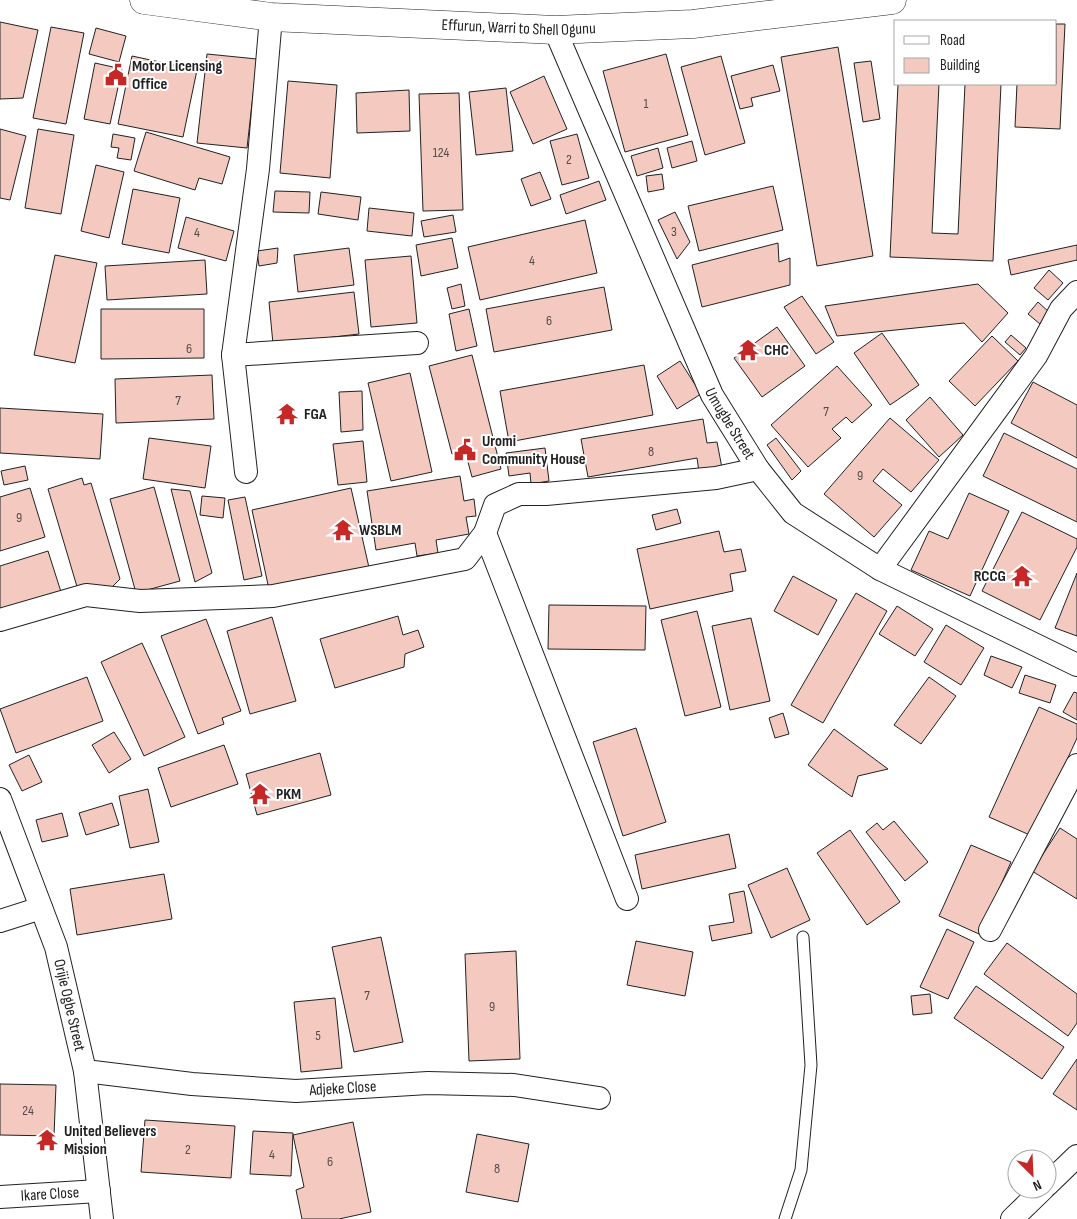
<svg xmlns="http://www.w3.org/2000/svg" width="1077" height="1219" font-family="'Sofia Sans Condensed',sans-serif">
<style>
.building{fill:#f3c9c0;stroke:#222}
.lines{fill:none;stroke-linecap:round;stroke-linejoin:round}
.service-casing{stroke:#222;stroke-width:13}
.minor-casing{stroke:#222;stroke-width:24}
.secondary-casing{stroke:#222;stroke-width:29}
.service{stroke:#fff;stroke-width:11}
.minor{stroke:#fff;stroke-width:22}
.secondary{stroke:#fff;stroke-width:28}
.labels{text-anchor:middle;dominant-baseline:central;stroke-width:4;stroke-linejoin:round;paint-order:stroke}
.number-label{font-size:14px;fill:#564c4a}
.street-label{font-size:16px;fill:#222;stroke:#fff}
.poi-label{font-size:16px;font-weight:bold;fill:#222;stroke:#fff;text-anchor:start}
</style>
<rect width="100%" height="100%" fill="#fff"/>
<path class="building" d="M 0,22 L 38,30 L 23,98 L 0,99 Z
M 1056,24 L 1065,24 L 1060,129 L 1015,127 L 1017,84 L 1056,84 Z
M 51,27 L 84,33 L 66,124 L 33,118 Z
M 96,28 L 126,36 L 119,62 L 89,54 Z
M 838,47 L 873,256 L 817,266 L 781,57 Z
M 207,54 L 257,59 L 247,148 L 197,143 Z
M 666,54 L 688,135 L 625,152 L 603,71 Z
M 132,56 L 197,70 L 183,137 L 118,124 Z
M 721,56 L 745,143 L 705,155 L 681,67 Z
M 871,61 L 880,119 L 863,122 L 854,63 Z
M 95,63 L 122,69 L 110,124 L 84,119 Z
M 773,65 L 780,91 L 751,98 L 753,106 L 740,109 L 731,76 Z
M 544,76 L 567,129 L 533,144 L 510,92 Z
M 288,81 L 337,85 L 330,178 L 280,173 Z
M 898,84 L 939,84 L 932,233 L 958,234 L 965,84 L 1001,84 L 993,261 L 890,257 Z
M 506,88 L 513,151 L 476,155 L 469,92 Z
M 409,90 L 410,131 L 357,133 L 356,93 Z
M 459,93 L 463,210 L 423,211 L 419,94 Z
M 0,129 L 26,136 L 10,200 L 0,198 Z
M 38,129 L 74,135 L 61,214 L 25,208 Z
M 146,132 L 230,157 L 222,184 L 199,178 L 195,190 L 134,171 Z
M 113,134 L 135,138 L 131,160 L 117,158 L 119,148 L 111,147 Z
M 577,134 L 589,178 L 562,185 L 550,141 Z
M 692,141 L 697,161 L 672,168 L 667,148 Z
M 658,148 L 663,168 L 637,176 L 631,156 Z
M 96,165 L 124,172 L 109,238 L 81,231 Z
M 540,172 L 551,199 L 531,206 L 521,179 Z
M 662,174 L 664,189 L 648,192 L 646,176 Z
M 599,181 L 606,200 L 566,214 L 560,195 Z
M 773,186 L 783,230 L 699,251 L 688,206 Z
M 133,189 L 180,198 L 169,253 L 122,244 Z
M 275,191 L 310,192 L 309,213 L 273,212 Z
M 321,192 L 361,197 L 358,220 L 318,214 Z
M 369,208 L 414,213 L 412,236 L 367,231 Z
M 675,212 L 690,242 L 677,259 L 658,220 Z
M 453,215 L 456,232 L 424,237 L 421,221 Z
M 186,217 L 234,231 L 226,261 L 178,248 Z
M 585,220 L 597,273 L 480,300 L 468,247 Z
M 452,238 L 458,268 L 421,276 L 416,245 Z
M 778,243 L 779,262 L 790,258 L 790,285 L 702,307 L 692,265 Z
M 1077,245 L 1077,260 L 1011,275 L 1008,260 Z
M 278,248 L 277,263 L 259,266 L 257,251 Z
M 349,248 L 354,285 L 298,292 L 294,255 Z
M 55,255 L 97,263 L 75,363 L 34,355 Z
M 411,256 L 417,323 L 371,327 L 365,260 Z
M 205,260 L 207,294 L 107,300 L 105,266 Z
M 1049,270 L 1063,283 L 1048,300 L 1034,288 Z
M 461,284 L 465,306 L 452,309 L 447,288 Z
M 978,284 L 1008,313 L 982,342 L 964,323 L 837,336 L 825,306 Z
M 604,287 L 612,330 L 494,352 L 486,309 Z
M 354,292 L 359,334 L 273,344 L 269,302 Z
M 802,296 L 834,342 L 816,354 L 784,307 Z
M 1038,302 L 1049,312 L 1040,324 L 1028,314 Z
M 101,309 L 204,309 L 204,358 L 101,359 Z
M 469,309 L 477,346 L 456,351 L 449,314 Z
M 777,327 L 805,366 L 762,397 L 734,358 Z
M 882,333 L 919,385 L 890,405 L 854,353 Z
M 1011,335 L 1026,348 L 1020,355 L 1005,342 Z
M 992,336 L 1018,361 L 975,406 L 949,381 Z
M 472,355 L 501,469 L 472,477 L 465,451 L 452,454 L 429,366 Z
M 680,361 L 701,394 L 677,409 L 657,376 Z
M 644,365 L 653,415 L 509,442 L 500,391 Z
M 837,366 L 872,405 L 852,423 L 846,417 L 832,429 L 841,438 L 808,467 L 771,425 Z
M 410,373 L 432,472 L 391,481 L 368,383 Z
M 212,375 L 214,419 L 116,423 L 115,379 Z
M 1033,382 L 1077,405 L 1077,458 L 1011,423 Z
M 362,391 L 363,430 L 341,432 L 339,392 Z
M 930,397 L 963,435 L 939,457 L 906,420 Z
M 0,408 L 103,414 L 100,459 L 0,453 Z
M 890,418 L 939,460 L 911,492 L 883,469 L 873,481 L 902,505 L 874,537 L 824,494 Z
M 703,419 L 707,443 L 717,442 L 722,468 L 699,472 L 697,458 L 588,477 L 581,439 Z
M 1004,433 L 1077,469 L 1077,522 L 983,476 Z
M 149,438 L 211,446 L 205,488 L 143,479 Z
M 776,438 L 801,471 L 792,480 L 767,445 Z
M 363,441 L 367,482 L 338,485 L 333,444 Z
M 545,448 L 549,481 L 531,484 L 530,473 L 509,476 L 506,453 Z
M 25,466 L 28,480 L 4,485 L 1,471 Z
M 460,476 L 464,501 L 474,499 L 476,516 L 466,517 L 469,534 L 436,540 L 438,553 L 417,556 L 415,543 L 376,550 L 367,491 Z
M 82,478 L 84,485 L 91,483 L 120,579 L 106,593 L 78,590 L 48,489 Z
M 154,487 L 180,581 L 136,593 L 110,499 Z
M 30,488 L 45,537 L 0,551 L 0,497 Z
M 351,488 L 370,572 L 270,594 L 252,510 Z
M 171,489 L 190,491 L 212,573 L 195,582 Z
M 969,493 L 1009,511 L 970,596 L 911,570 L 929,531 L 948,539 Z
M 202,496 L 225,498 L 223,518 L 200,515 Z
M 245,497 L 262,576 L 244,580 L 228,500 Z
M 677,509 L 681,523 L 656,530 L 652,515 Z
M 1022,512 L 1077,539 L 1077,547 L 1040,620 L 982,591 Z
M 719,531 L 724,552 L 741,549 L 746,571 L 730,574 L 733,591 L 650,609 L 637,549 Z
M 48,551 L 62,595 L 0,614 L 0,566 Z
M 1077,573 L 1077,636 L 1055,628 Z
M 793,576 L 837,600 L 818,635 L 774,611 Z
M 856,593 L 887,611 L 823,723 L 791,705 Z
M 549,605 L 646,606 L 645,650 L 548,649 Z
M 897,606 L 933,629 L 915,656 L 879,634 Z
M 697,611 L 721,707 L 685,716 L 661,620 Z
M 398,616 L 403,635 L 418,630 L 424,647 L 405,654 L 404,667 L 335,688 L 320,639 Z
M 272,617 L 296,701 L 250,714 L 227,631 Z
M 751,618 L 770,701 L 730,710 L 712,626 Z
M 206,619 L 241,711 L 222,718 L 224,724 L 198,734 L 161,636 Z
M 946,625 L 984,648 L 961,685 L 924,662 Z
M 142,643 L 185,737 L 144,756 L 101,662 Z
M 991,656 L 1022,667 L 1012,688 L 984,675 Z
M 1025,675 L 1056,685 L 1050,703 L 1019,693 Z
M 87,677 L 103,721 L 16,753 L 0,709 Z
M 929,677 L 956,696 L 921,744 L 894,725 Z
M 1074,692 L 1077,693 L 1077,720 L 1063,712 Z
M 1039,707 L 1077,724 L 1077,738 L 1032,836 L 989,817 Z
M 783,713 L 789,734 L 775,738 L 769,718 Z
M 636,728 L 666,822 L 623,836 L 593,742 Z
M 834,729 L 888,769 L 858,776 L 852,797 L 808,765 Z
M 114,732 L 131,759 L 109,773 L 92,745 Z
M 224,745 L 238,784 L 171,807 L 158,768 Z
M 320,753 L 331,795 L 257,815 L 246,774 Z
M 29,755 L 42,782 L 22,791 L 9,765 Z
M 148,789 L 159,842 L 130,848 L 119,796 Z
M 112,803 L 119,825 L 86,835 L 79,813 Z
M 62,813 L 68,836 L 42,842 L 36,820 Z
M 894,821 L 928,862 L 905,881 L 866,832 L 877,823 L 883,830 Z
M 1060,828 L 1077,839 L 1077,899 L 1032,871 Z
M 850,830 L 900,902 L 867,925 L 817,853 Z
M 729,834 L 736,868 L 642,889 L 635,855 Z
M 971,845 L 1011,862 L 979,934 L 939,916 Z
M 787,868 L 810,920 L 771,938 L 748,885 Z
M 164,874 L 172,919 L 77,935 L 70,889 Z
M 744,891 L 752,933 L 712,941 L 709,926 L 734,922 L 729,894 Z
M 947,929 L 974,942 L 948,999 L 920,987 Z
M 381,937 L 403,1042 L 354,1052 L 332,947 Z
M 636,941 L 693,952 L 685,996 L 627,985 Z
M 1007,943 L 1077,994 L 1077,1023 L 1068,1036 L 984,974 Z
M 516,951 L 520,1059 L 469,1061 L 465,954 Z
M 976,986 L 1064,1047 L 1042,1079 L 954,1018 Z
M 930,994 L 932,1013 L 913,1015 L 911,996 Z
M 335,998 L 342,1068 L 301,1072 L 294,1002 Z
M 1077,1059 L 1077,1110 L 1053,1094 Z
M 0,1084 L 56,1085 L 54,1136 L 0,1135 Z
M 145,1120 L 235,1126 L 231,1178 L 141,1172 Z
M 353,1122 L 371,1212 L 339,1219 L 302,1219 L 296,1190 L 304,1187 L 293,1135 Z
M 253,1131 L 293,1133 L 291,1176 L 250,1174 Z
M 477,1134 L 529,1144 L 518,1202 L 466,1192 Z"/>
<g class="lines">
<g class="service-casing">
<path id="service" d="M 785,1219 L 801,1170 L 811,1065 L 803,937"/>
</g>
<g class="minor-casing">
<g id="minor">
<path id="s1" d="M 555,30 L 712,395 L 758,469 L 793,513 L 880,569 L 1077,665"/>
<path d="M 233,355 L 417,343"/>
<path d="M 246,472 L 233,355 L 258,169 L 271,17"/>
<path d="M 485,533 L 627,899"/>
<path d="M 880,569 L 1036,356 L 1061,309 L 1077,292"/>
<path d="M 0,620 L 86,595 L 140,601 L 273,596 L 465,559 L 485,533 L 495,505 L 519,494 L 546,494 L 716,478 L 758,469"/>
<path id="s2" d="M 0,799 L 56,947 L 85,1071 L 102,1219"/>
<path d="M 0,921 L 41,908"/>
<path d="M 990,930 L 1077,765"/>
<path id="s3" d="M 85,1071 L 192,1084 L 296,1091 L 428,1083 L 514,1085 L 599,1098"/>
<path d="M 1047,1185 L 1077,1156"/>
<path id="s4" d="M 0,1197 L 99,1191"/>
<path d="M 1012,1219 L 1043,1189"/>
</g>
</g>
<g class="secondary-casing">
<g id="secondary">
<path id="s5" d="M 144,0 L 271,17 L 555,30 L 693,24 L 892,0"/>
</g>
</g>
<use href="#service" class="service"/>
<use href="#minor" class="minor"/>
<use href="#secondary" class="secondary"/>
</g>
<defs>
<g id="civic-bare" transform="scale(1.725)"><path d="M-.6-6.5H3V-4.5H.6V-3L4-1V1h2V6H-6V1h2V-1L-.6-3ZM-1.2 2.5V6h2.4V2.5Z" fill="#c62828" stroke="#fff" stroke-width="2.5" paint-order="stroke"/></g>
<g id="temple-bare" transform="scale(1.725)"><path d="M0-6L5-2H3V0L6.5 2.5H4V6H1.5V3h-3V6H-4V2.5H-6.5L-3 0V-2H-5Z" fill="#c62828" stroke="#fff" stroke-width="2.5" paint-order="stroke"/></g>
</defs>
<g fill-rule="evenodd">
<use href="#civic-bare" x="116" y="75"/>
<use href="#temple-bare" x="748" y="350"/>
<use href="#temple-bare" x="287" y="414"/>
<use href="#civic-bare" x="465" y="450"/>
<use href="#temple-bare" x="343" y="530"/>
<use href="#temple-bare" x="1022" y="576"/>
<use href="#temple-bare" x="260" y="794"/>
<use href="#temple-bare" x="47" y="1140"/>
</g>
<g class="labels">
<g class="number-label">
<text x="646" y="103">1</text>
<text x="441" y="152">124</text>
<text x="569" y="159">2</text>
<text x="674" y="231">3</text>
<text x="197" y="232">4</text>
<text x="532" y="260">4</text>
<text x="549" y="320">6</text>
<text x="189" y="348">6</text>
<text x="178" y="400">7</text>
<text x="826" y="411">7</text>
<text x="651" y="451">8</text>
<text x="860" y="475">9</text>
<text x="19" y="517">9</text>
<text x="367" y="995">7</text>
<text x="492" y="1006">9</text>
<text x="318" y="1035">5</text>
<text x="28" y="1110">24</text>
<text x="188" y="1149">2</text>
<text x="272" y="1154">4</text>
<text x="330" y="1161">6</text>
<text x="497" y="1168">8</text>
</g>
<g class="street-label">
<text stroke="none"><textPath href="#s5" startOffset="376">Effurun, Warri to Shell Ogunu</textPath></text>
<text stroke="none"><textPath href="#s1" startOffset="431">Umugbe Street</textPath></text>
<text stroke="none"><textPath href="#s2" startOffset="218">Orijie Ogbe Street</textPath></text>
<text stroke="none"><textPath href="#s3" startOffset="259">Adjeke Close</textPath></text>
<text stroke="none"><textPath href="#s4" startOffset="50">Ikare Close</textPath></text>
</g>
<g class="poi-label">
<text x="132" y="66">Motor Licensing<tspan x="132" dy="18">Office</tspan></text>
<text x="764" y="350">CHC</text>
<text x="304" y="414">FGA</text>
<text x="482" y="441">Uromi<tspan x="482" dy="18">Community House</tspan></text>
<text x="359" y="530">WSBLM</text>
<text x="1006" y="576" text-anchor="end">RCCG</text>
<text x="276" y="794">PKM</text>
<text x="64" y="1131">United Believers<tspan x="64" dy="18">Mission</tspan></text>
</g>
</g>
<rect x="894" y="20" width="162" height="65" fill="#ffffff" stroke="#a7a7a7"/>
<rect x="904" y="36" width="25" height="8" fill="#ffffff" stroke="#a7a7a7"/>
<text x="940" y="45" font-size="15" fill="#222222">Road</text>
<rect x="904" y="58" width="25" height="15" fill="#f3c9c0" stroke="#a7a7a7"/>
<text x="940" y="70" font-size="15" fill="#222222">Building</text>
<g transform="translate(1032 1174) rotate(156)"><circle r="24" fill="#ffffff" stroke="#a7a7a7"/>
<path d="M0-4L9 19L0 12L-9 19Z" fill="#c62828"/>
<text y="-8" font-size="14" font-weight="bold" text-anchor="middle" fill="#222222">N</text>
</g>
</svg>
